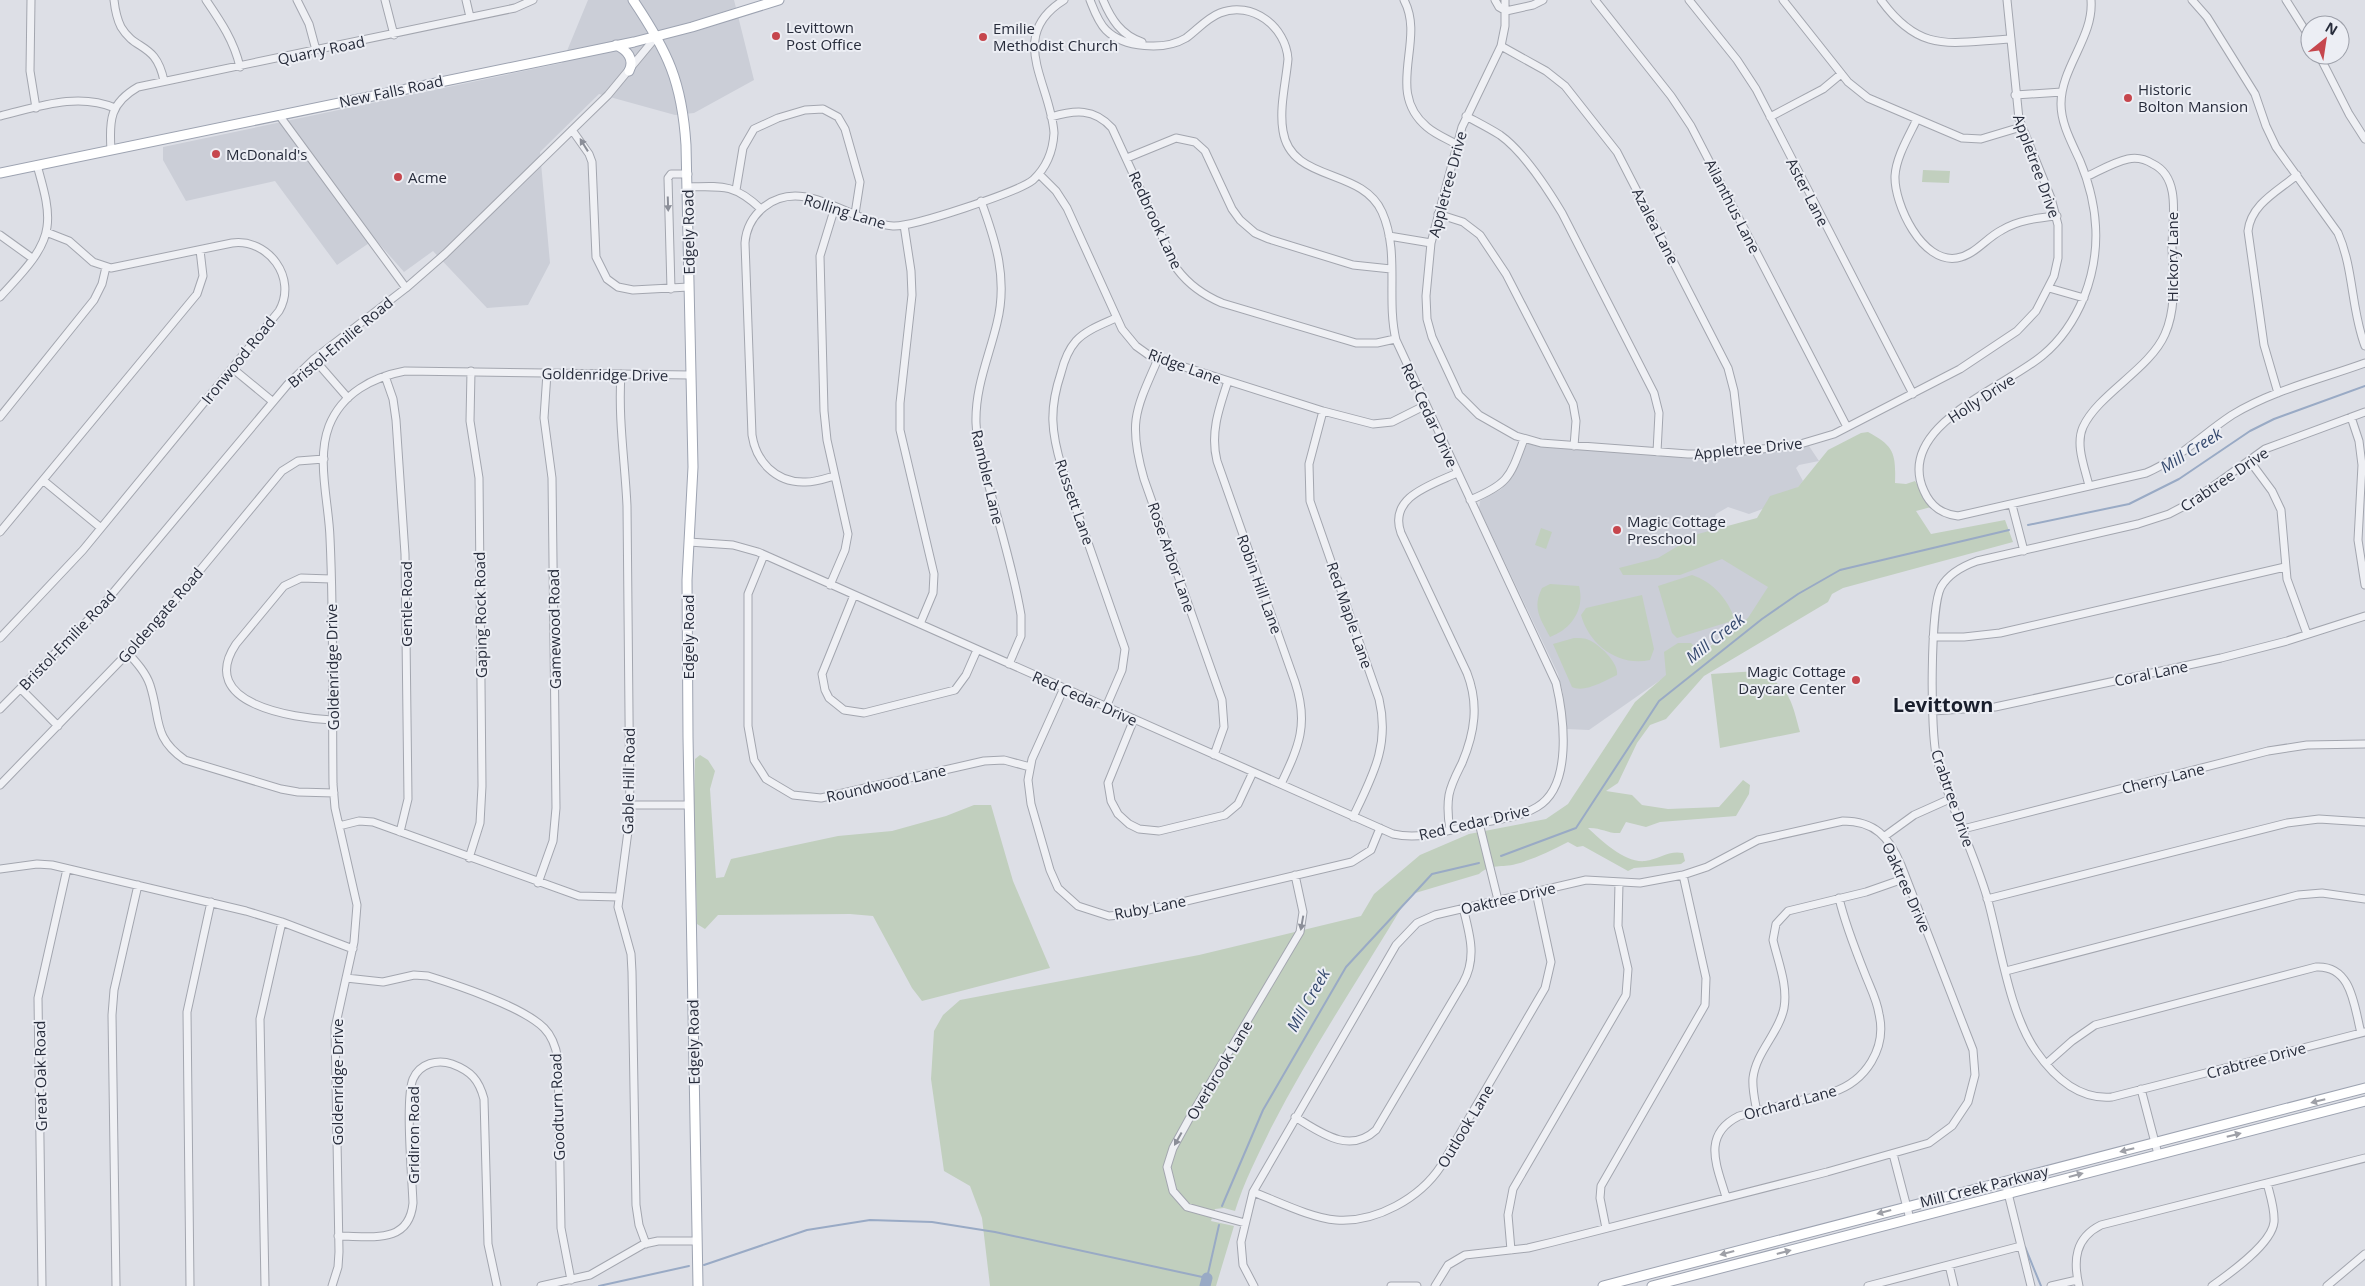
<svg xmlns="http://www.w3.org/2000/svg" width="2365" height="1286" font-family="'Open Sans',sans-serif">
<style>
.built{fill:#cbced7}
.green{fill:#c1cfbe}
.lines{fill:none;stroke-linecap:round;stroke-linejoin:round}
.stream{stroke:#99aac5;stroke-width:2}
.river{stroke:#99aac5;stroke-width:11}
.minor-casing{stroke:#a3a6af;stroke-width:9}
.major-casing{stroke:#9da3b1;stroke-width:11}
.minor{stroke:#eff0f4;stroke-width:7}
.major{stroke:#fff;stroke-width:9}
.oneway{fill:#8b8e98}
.oneway2{fill:#9ea0a7}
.poi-dot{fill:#c6464d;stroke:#eceef4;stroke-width:2}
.labels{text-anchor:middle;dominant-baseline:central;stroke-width:4;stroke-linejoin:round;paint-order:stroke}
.poi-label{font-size:15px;fill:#272c3b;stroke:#eceef4;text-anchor:start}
.street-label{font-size:15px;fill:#272c3b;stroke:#eceef4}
.water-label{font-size:16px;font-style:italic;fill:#34486d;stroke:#eceef4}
.district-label{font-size:20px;font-weight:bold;fill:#191e2c;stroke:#eceef4}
</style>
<rect width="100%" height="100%" fill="#dddfe6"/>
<path class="built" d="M 588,0 L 734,0 L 754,80 L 694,113 L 675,115 L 599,94 L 540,152 L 550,263 L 528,305 L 487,308 L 433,251 L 404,272 L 375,239 L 337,265 L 275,181 L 186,201 L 163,160 L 163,147 L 562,63 Z
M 1527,444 L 1697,458 L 1809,446 L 1819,461 L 1799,465 L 1796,468 L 1803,481 L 1798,487 L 1768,507 L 1749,514 L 1728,507 L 1716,514 L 1712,524 L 1785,593 L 1589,730 L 1566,729 L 1563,693 L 1558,674 L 1479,508 L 1480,501 L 1500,490 L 1512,478 Z"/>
<path class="green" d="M 1923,170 L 1950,171 L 1949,183 L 1922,182 Z
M 1868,432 C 1894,446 1896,453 1895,483 L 1906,484 L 1915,481 L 1931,507 L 1916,511 L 1931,534 L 2005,520 L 2013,542 L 1843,588 L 1832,594 L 1828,602 L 1704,676 L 1666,719 L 1650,725 L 1637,743 L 1618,783 L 1606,791 L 1632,795 L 1642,805 L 1668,809 L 1719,807 L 1743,780 L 1750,785 L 1749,794 L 1736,816 L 1660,822 L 1646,827 L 1626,822 L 1620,833 C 1609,834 1600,827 1588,828 C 1602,841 1625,863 1645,861 C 1659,859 1669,850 1683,853 L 1685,861 L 1681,864 L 1634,868 L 1628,871 L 1583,846 L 1577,847 L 1568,842 C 1551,851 1534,859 1516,864 C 1501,868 1492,863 1479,874 L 1412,894 L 1405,902 C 1360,977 1311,1050 1271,1128 C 1258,1155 1244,1182 1235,1211 L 1224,1208 L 1215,1209 L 1211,1221 L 1234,1226 L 1216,1286 L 990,1286 L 982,1218 L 970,1186 L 944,1171 L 931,1079 L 934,1031 L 943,1015 L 960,1000 L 1199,955 L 1361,916 L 1374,894 L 1420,855 L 1469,834 L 1546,819 L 1568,804 L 1635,702 L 1666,675 L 1664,652 L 1678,643 L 1691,643 L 1701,653 L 1748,618 L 1768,587 L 1722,559 L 1680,575 L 1623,575 L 1619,568 L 1658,558 L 1698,534 L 1757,518 L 1770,496 L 1798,487 L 1828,450 L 1861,433 Z
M 1541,528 L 1552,532 L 1546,549 L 1535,545 Z
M 1692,575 C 1713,582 1728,599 1735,620 L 1677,638 L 1672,633 L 1658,586 Z
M 1550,584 L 1579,586 C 1585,609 1572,629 1550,637 C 1540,618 1532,608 1542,588 Z
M 1642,595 L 1654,649 L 1650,660 C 1619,667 1589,645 1581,615 L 1586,608 Z
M 1574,638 C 1579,638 1585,638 1589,640 C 1600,645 1619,663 1617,675 C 1604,681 1585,693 1572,687 L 1553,644 Z
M 1757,671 C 1790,687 1791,699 1800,732 L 1720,748 L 1711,674 Z
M 700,755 L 708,760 L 715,771 L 710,789 L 716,878 L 724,877 L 731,859 L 838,836 L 892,831 L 946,816 L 974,805 L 991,805 L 1013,881 L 1050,968 L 922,1001 L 912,988 L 873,916 L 850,914 L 718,915 L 705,929 L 697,924 L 694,802 L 695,759 Z"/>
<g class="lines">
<path class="stream" d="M 2028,525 L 2129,504 L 2179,479 L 2250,431 L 2274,419 L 2365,386
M 1501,856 L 1576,828 L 1659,701 L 1762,619 L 1798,594 L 1840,570 L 2009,530
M 1222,1206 L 1263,1110 L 1346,967 L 1432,874 L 1479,863
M 2025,1247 L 2041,1286
M 704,1265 L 807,1230 L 870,1220 L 932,1222 L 995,1232 L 1207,1278 L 1219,1225
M 599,1286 L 689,1266"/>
<path class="river" d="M 1205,1286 L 1207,1278"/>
<g class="minor-casing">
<path id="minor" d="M 31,0 L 30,71 L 36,108
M 114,0 C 115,9 117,19 121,27 C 136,52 156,42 164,81
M 206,0 C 221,22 234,41 240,67
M 297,0 L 309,24 L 316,50
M 385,0 L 394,35
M 466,0 L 470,17
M 1103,0 C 1111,19 1121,35 1142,42
M 1404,0 C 1426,41 1384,91 1427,127 C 1435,134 1447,139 1456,144
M 1495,0 L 1499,7 L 1506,11
M 1505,0 L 1505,26 L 1501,46 L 1462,127 L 1431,243 L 1426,296 L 1427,319 L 1432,337 L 1459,395 L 1479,415 L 1516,436 L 1541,443 L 1688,454 L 1717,454 L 1797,445 L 1834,434 L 1960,369 L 2017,331 L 2036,311 L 2054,276 L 2058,258 L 2058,225 L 2051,198 L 2019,119 L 2007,0
M 1595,0 L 1671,96 L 1691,126 L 1847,427
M 1689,0 L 1737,60 L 1756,89 L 1913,394
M 1783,0 L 1848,82 L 1868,98 L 1962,138 L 1981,139 L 2021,127
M 1881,0 C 1921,55 1951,42 2011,39
M 2091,0 C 2094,37 2061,67 2061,104 C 2061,124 2072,143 2080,161 C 2099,207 2102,251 2084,297 C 2075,319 2061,340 2043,355 C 2006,387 1894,426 1924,491 C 1931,507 1942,514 1958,516 L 2146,473 C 2179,459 2203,434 2232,415 C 2273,390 2321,379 2365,363
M 2192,0 L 2207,17 L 2255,94 L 2266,126 L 2276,147 L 2338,233 C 2354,269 2351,310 2365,346
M 2286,0 L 2310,38
M 1506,11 L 1533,5 L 1543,0
M 1501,46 L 1546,71 L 1565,86 L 1617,152 L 1728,368 L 1734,391 L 1741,451
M 2319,55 L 2349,114 L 2365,139
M 2015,95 L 2062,92
M 279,115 L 406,288
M 0,116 C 38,107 77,92 115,108
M 1466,116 C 1477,122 1489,128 1500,135 C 1524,152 1547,188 1562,213 L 1654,393 L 1659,413 L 1657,452
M 1051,117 C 1075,110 1094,108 1112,128 L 1177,269 C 1189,285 1203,295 1222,303 L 1356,343 L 1377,343 L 1395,339
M 1770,117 L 1823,89 L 1841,74
M 1917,119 C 1909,136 1896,157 1895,176 C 1894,204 1922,264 1957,258 C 1975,255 1986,238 2002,230 C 2018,220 2038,218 2057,216
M 572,130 L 589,154 L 592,162 L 596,257 L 607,279 L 618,287 L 633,290 L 689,287
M 111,150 C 109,120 110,103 138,87 L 515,8 L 533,0
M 1127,158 L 1176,138 L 1195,142 L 1205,151 L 1232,209 L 1240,220 L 1255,233 L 1269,239 L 1353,265 L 1391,269
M 1039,174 L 1056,191 L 1067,208 L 1122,329 L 1136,346 L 1150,356 L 1323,411 L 1373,424 L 1392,422 L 1426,405
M 2086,177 C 2099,171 2114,162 2128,159 C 2137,157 2145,159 2153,164 C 2182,178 2172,221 2172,247 C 2173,276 2177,307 2165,334 C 2150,369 2098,394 2083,427 C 2075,445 2085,468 2089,486
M 688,187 C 723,186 734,184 761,209
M 736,190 L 743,148 L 754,129 L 778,118 L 805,110 L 823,109 L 838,117 L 845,129 L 860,182 L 855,214
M 981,201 C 996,242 1008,279 997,323 C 989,357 975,387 976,423 C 977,445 984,468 990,490 C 1001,531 1014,573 1021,615 L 1021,636 L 1009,664
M 1438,214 L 1463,222 L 1480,235 L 1506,274 L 1573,404 L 1576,421 L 1574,446
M 904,225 L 911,271 L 912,295 L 900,403 L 900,430 L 934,574 L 933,593 L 920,624
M 0,235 L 32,258
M 1389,236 L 1431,243
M 2049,288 L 2084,298
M 671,289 L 668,178 L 671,174 L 688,174
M 0,297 C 17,278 44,253 47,227 C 50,207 42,184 37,165
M 314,359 L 348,398
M 1158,359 C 1135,411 1128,423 1144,479 L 1222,700 L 1224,727 L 1214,755
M 232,368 L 272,401
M 621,374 C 618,419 625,462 627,506 L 630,816 L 618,907 L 631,954 L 632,972 L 636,1205 L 639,1225 L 646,1244
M 385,376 L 393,399 L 396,420 L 405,554 L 408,799 L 400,832
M 1228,381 C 1219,408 1210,433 1217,461 L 1295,682 C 1309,724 1299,746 1281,784
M 2278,393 L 2264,345 L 2248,231 C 2251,204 2278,191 2297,175
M 1323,411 L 1309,464 L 1310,501 L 1379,699 C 1390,745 1373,775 1353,817
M 2365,412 L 2265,449 L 2190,503 L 2169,514 L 2138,524 L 1977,561 C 1963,566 1949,573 1941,587 C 1930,608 1930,733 1937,759 C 1950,806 1973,850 1987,897 C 2000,943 2009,1013 2036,1051 C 2054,1077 2079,1100 2112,1097 L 2365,1032
M 0,417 L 94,300 L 102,284 L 106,267
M 2351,417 L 2359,441 L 2362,465 L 2358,540 L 2365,585
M 2249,460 L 2272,491 L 2281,510 L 2287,579 L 2307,634
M 834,476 C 824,479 813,483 803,482 C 775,482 756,461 752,435 L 745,243 C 746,229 753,216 764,207 C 804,175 851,223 893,226 C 913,227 1018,192 1033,180 C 1047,167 1053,151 1054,133 C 1051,84 1006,36 1064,0
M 44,481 L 101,528
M 1470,500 C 1509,484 1510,477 1524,439
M 2012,505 L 2024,551
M 0,532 L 197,294 L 203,276 L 200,250
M 689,542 L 733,545 L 758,552 L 1393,834 C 1420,840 1446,831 1472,825 C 1493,820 1519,818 1537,807 C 1573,786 1564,717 1556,683 L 1396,340 C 1386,298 1400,252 1382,212 C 1362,167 1291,183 1283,131 C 1279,108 1286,82 1288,59 C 1286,27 1252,0 1220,13 C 1207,18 1197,30 1186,38 C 1164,51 1124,48 1106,30 C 1098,22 1094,10 1090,0
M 764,555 L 748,594 L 748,726 L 754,760 L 766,779 L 793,795 L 821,798 L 984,761 L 1004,760 L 1030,767
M 331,579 L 301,578 L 284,586 L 236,644 C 196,704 293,718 332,720
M 830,585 L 845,550 L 848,534 L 827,440 L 824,411 L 820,256 L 835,207
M 854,595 L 822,674 L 825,690 L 829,698 L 844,710 L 864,713 L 955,690 L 966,675 L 977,650
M 1933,637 L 1964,637 L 2000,633 L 2285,567
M 0,638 L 83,550 L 279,311 C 298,278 268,238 232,243 L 111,268 L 93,262 L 69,241 L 46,232
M 128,653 C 137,663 146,673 150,685 C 161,719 152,737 185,760 L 281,789 L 298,792 L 334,793
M 1064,688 L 1032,759 L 1028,780 L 1031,804 L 1050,870 L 1058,888 L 1078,906 L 1109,916 L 1131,914 L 1352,862 L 1371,850 L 1380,828
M 21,689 L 58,726
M 1106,707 L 1122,670 L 1125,649 L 1062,468 C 1051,432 1049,409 1061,373 C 1064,361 1068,350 1076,341 C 1086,330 1103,324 1116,318
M 0,709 L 102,606 L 288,384 L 314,359 L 406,288 L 445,254 L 608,95 L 656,37
M 1933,711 L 1995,707 L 2221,658 L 2287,641 L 2365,616
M 1134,719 L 1108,783 L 1111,801 L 1118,814 L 1129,824 L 1139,829 L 1159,831 L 1225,815 L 1238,804 L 1253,772
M 0,785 L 154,626 L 282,471 L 298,461 L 324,459
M 630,805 L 689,805
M 1479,823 L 1498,900
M 339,826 L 359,821 L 373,822 L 579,896 L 618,897
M 1963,829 L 2268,751 L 2307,745 L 2365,744
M 1450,830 C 1448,818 1447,807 1449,795 C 1451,784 1457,773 1462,763 C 1475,732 1479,704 1467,673 L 1401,533 C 1388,497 1431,485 1457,473
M 1885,836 L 1914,815 L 1952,798
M 469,858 L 480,823 L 482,786 L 479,478 L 470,421 L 471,371
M 0,869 L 37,864 L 52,865 L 246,911 L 282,922 L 353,949
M 538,883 L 553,841 L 556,808 L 552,478 L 544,418 L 547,373
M 1987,899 L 2287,823 L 2319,819 L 2365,822
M 2006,971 L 2298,895 L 2322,893 L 2365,899
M 346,978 L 383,982 L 414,975 L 428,976 C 457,985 523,1007 544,1028 C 552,1036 556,1048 558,1059 L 561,1228 L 571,1280
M 2046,1064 L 2072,1041 L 2095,1025 L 2316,967 C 2352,965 2354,1006 2361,1033
M 2141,1089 L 2158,1154
M 1757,1112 C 1755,1101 1752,1089 1753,1078 C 1756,1052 1779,1033 1784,1008 C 1788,985 1778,962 1773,940 L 1776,924 L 1788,911 L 1866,892 L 1906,878
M 1295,1117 C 1320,1132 1349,1155 1376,1130 L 1463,983 C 1477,958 1470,935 1463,908
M 1893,1154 L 1910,1219
M 2005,1181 L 2031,1286
M 1253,1192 C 1277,1201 1311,1218 1336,1220 C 1376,1223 1420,1198 1441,1166 L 1545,988 L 1551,962 L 1536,892
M 1726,1197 C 1717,1166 1701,1135 1739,1116 L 1833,1092 C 1866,1081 1887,1048 1879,1014 C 1877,1000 1870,987 1865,974 C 1855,949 1845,924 1839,898
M 1245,1223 L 1187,1207 L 1173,1191 L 1167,1167 L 1173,1148 L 1189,1119 L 1300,932 L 1303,912 L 1295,875
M 1606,1228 L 1600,1198 L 1601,1186 L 1705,1005 L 1706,978 L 1683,875
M 338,1236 C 371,1236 409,1245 413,1203 C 412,1177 405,1098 413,1079 C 420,1063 438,1059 452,1064 C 471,1071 479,1080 484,1099 L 488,1244 L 497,1286
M 1511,1250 L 1508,1215 L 1513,1189 L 1626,995 L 1628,969 L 1618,926 L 1619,883
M 1949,1265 L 1954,1286
M 42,1286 L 38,998 L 67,869
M 116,1286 L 112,1015 L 114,990 L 138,885
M 190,1286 L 187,1012 L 211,902
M 265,1286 L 260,1019 L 282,922
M 332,1286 L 338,1267 L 339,1252 L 335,1028 L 354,942 L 357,905 L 335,808 L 333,784 C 332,703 334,620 330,538 C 329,503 316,460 329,426 C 342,393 373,377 405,371 L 690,375
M 541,1286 L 590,1275 L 644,1244 L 658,1241 L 697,1241
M 1254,1286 L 1243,1265 L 1241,1242 L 1253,1192 L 1396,945 L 1417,923 L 1435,915 L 1586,880 L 1640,883 L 1683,875 L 1707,867 L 1758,840 L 1843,821 C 1875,821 1889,837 1901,865 L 1973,1050 L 1975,1075 L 1968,1102 L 1952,1126 L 1929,1143 L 1827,1172 L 1553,1242 L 1528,1248 L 1465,1255 L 1448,1265 L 1435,1286
M 1391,1286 L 1417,1286
M 1868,1286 L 2021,1246
M 2051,1286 L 2077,1280
M 2079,1286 C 2073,1260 2075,1238 2101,1225 L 2365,1158
M 2212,1286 C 2229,1274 2272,1244 2274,1222 C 2275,1209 2270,1195 2267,1183
M 2327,1286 L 2365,1254"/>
</g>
<g class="major-casing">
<path id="major" d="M 633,0 C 668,52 682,82 686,145 L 693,467 L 687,580 L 688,737 L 698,1286
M 616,45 C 627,50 635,59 629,71
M 0,173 L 634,42 L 692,27 L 779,0
M 1603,1286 L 2365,1088
M 1652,1286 L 2365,1101"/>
</g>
<use href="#minor" class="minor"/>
<use href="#major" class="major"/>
</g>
<defs><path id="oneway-solid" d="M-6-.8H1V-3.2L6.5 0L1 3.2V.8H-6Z" transform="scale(1.25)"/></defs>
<g class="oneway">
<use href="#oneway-solid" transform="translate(584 145) rotate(-122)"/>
<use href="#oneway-solid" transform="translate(668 204) rotate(88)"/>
<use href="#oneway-solid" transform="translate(1302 923) rotate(100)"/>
<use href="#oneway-solid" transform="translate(1178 1139) rotate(119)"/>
</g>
<g class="oneway2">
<use href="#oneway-solid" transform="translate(2318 1101) rotate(166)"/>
<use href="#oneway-solid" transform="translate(2234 1135) rotate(-14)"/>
<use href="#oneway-solid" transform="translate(2127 1150) rotate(166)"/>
<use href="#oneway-solid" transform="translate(2076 1175) rotate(-15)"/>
<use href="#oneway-solid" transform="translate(1884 1212) rotate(165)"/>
<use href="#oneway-solid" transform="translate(1784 1252) rotate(-15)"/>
<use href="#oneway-solid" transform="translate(1727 1253) rotate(165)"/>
</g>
<g class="poi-dot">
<circle cx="776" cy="36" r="5"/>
<circle cx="983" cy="37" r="5"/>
<circle cx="2128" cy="98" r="5"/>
<circle cx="216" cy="154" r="5"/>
<circle cx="398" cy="177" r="5"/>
<circle cx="1617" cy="530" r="5"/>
<circle cx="1856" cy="680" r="5"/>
</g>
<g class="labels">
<g class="poi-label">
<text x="786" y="27">Levittown<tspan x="786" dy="17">Post Office</tspan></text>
<text x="993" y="28">Emilie<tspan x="993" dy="17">Methodist Church</tspan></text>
<text x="2138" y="89">Historic<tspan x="2138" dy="17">Bolton Mansion</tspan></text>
<text x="226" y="154">McDonald's</text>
<text x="408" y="177">Acme</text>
<text x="1627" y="521">Magic Cottage<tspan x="1627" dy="17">Preschool</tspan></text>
<text x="1846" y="671" text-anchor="end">Magic Cottage<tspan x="1846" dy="17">Daycare Center</tspan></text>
</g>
<g class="street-label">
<text transform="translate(321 50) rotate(-12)">Quarry Road</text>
<text transform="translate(391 91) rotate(-12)">New Falls Road</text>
<text transform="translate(2037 166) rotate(70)">Appletree Drive</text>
<text transform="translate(1447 184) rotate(-75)">Appletree Drive</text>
<text transform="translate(1808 192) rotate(63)">Aster Lane</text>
<text transform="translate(1733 206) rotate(63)">Ailanthus Lane</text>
<text transform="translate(845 211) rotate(17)">Rolling Lane</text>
<text transform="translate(1156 220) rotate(65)">Redbrook Lane</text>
<text transform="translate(1656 226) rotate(63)">Azalea Lane</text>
<text transform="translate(688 232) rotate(-91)">Edgely Road</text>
<text transform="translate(2172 257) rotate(-90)">Hickory Lane</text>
<text transform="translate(340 342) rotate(-40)">Bristol-Emilie Road</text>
<text transform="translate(238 360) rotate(-51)">Ironwood Road</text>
<text transform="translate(1185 366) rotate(20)">Ridge Lane</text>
<text transform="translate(605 374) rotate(1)">Goldenridge Drive</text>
<text transform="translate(1981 398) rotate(-33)">Holly Drive</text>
<text transform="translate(1430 415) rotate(65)">Red Cedar Drive</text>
<text transform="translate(1748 448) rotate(-6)">Appletree Drive</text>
<text transform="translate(988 477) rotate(77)">Rambler Lane</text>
<text transform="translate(2224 479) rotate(-34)">Crabtree Drive</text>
<text transform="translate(1075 502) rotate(71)">Russett Lane</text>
<text transform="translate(1172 557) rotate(71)">Rose Arbor Lane</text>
<text transform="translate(1260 584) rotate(70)">Robin Hill Lane</text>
<text transform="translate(406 604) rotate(-90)">Gentle Road</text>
<text transform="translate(160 615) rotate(-49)">Goldengate Road</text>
<text transform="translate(480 615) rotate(-91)">Gaping Rock Road</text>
<text transform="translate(1350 615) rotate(71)">Red Maple Lane</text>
<text transform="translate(554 629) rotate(-91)">Gamewood Road</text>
<text transform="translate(688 637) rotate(-90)">Edgely Road</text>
<text transform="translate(67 640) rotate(-46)">Bristol-Emilie Road</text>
<text transform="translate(332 667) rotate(-91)">Goldenridge Drive</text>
<text transform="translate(2151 673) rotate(-12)">Coral Lane</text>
<text transform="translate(1085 698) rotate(24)">Red Cedar Drive</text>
<text transform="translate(2163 778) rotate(-14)">Cherry Lane</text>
<text transform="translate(628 781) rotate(-89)">Gable Hill Road</text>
<text transform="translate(886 783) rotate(-13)">Roundwood Lane</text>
<text transform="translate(1953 798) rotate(71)">Crabtree Drive</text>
<text transform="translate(1474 822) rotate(-13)">Red Cedar Drive</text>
<text transform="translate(1907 887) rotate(66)">Oaktree Drive</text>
<text transform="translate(1508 898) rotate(-13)">Oaktree Drive</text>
<text transform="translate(1150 907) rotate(-11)">Ruby Lane</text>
<text transform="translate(693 1042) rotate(-91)">Edgely Road</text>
<text transform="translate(2256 1060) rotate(-15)">Crabtree Drive</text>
<text transform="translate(1219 1070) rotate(-59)">Overbrook Lane</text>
<text transform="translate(40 1076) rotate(-91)">Great Oak Road</text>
<text transform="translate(337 1082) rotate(-90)">Goldenridge Drive</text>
<text transform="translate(1790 1102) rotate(-15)">Orchard Lane</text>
<text transform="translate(557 1107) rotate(-92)">Goodturn Road</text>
<text transform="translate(1465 1126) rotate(-59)">Outlook Lane</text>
<text transform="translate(413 1135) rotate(-90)">Gridiron Road</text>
<text transform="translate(1984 1186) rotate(-14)">Mill Creek Parkway</text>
</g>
<g class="water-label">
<text transform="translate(2191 450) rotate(-32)">Mill Creek</text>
<text transform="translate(1715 638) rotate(-38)">Mill Creek</text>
<text transform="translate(1308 1000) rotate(-60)">Mill Creek</text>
</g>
<g class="district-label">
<text x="1943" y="704">Levittown</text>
</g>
</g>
<g transform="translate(2325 40) rotate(30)"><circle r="24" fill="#eceef4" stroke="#9da0aa"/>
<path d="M0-4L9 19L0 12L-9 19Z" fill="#c6464d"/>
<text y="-8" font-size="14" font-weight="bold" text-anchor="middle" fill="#272c3b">N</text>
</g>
</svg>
